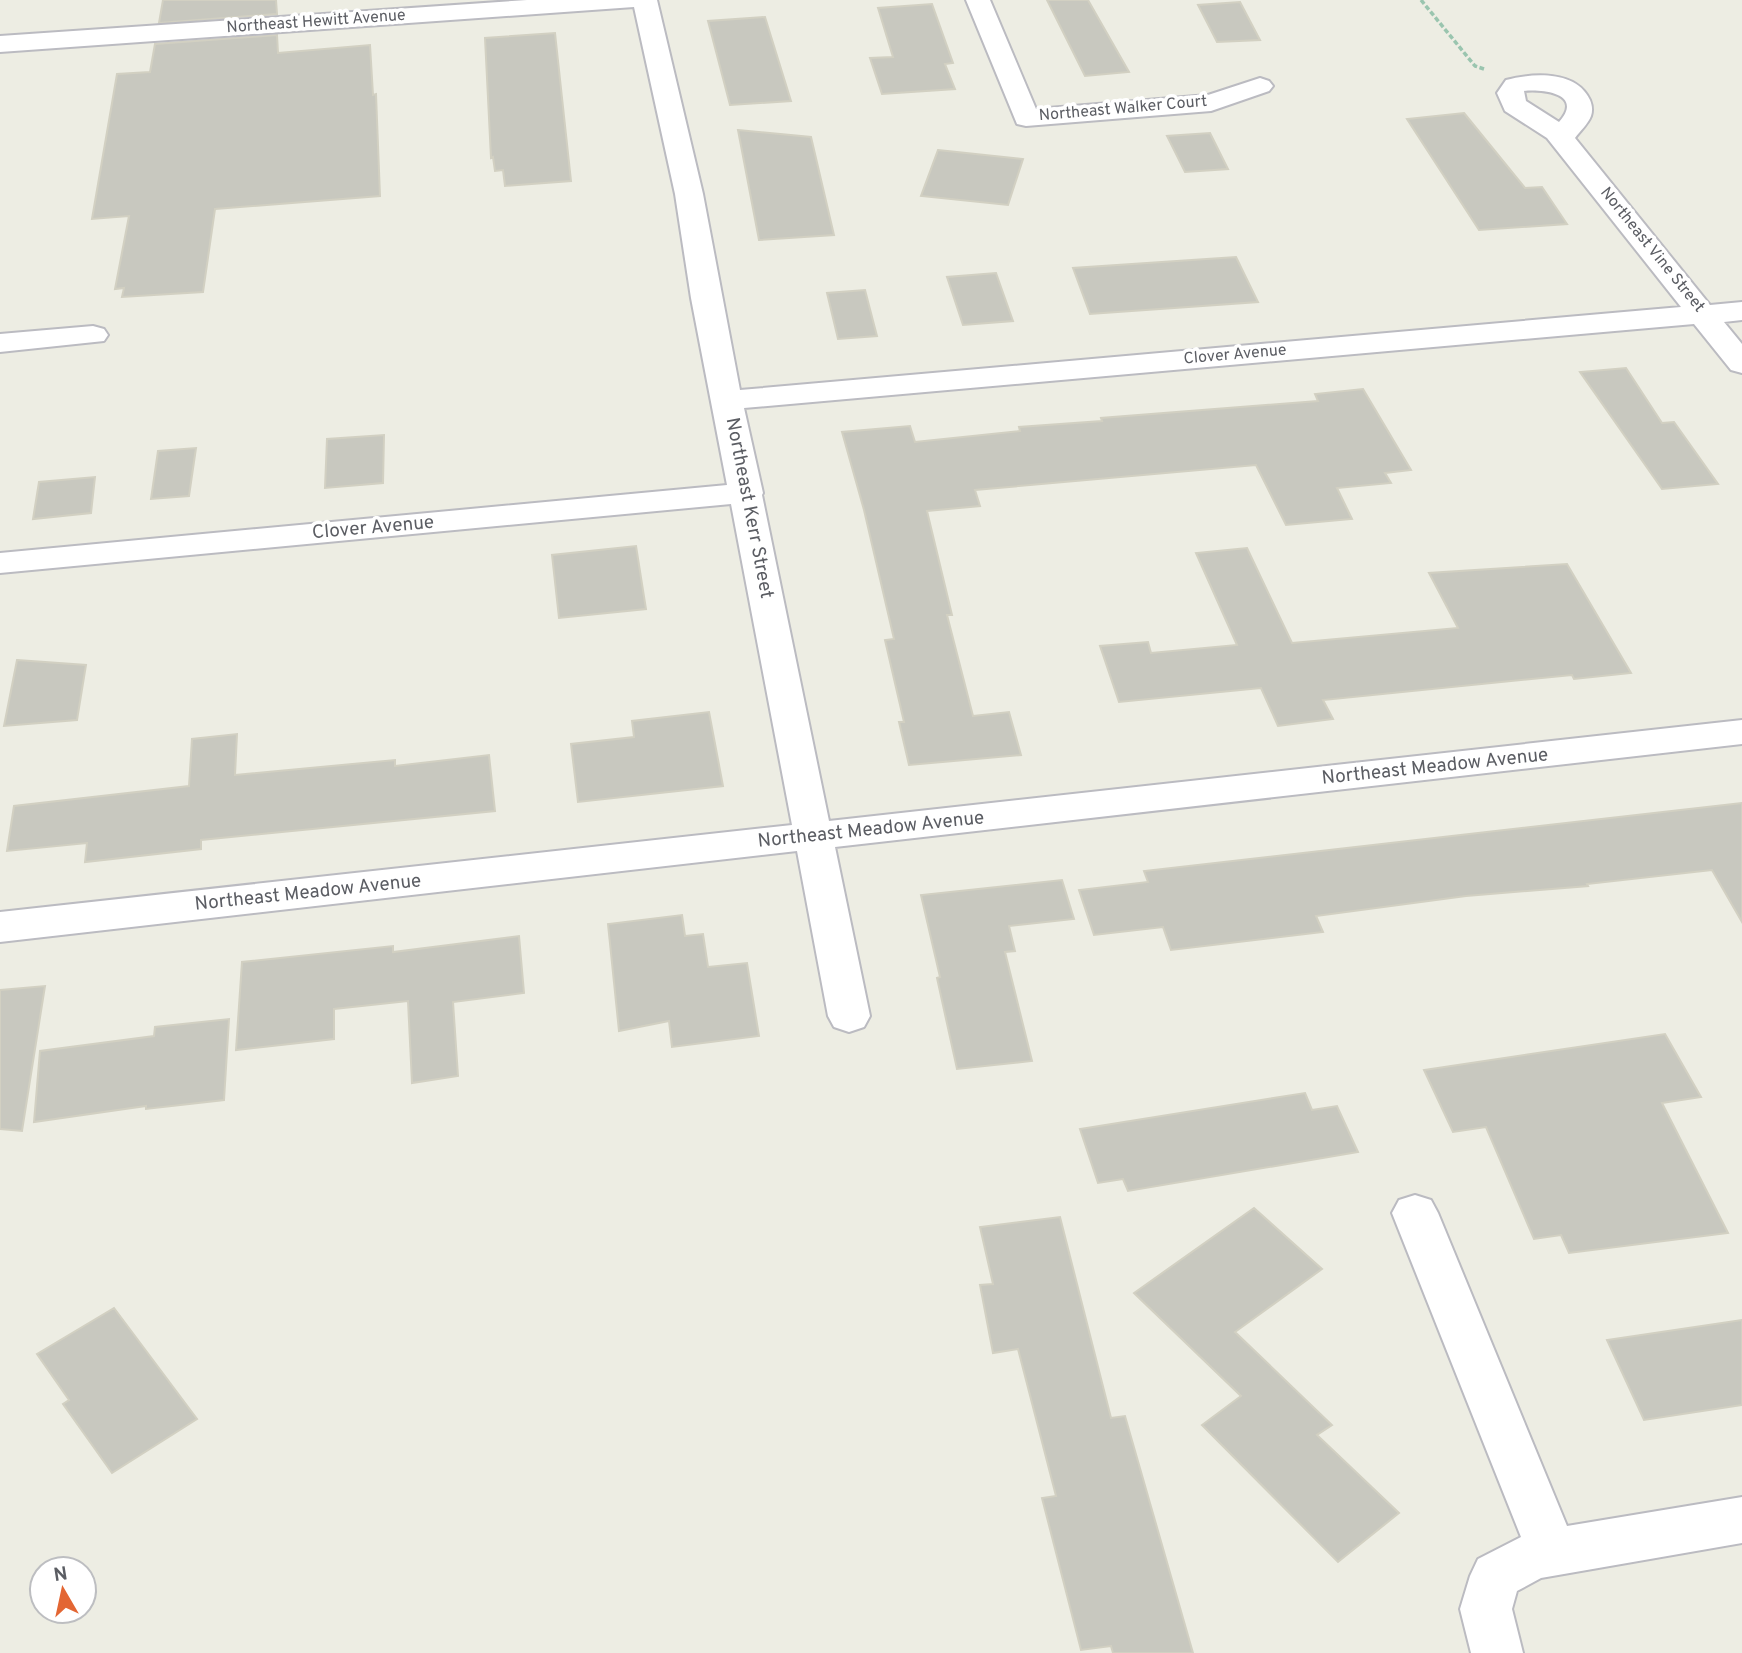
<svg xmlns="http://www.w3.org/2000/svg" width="1742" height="1653" font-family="Overpass,sans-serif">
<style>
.building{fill:#c8c8bf;stroke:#d2d0c2;stroke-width:2}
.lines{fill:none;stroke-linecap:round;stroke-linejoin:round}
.street-casing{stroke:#bbbbc1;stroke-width:4}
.path{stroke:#9ac5af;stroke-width:3.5;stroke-dasharray:5 2.5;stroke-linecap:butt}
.street{fill:#fff;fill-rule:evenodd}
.labels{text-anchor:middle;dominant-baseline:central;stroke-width:7;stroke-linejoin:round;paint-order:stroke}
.far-street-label{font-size:16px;fill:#5b5d63;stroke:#fff}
.street-label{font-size:19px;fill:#5b5d63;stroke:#fff}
</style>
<rect width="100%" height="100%" fill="#edede3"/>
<path class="building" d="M 163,0 L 276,0 L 277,14 L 159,23 Z
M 1047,0 L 1088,0 L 1129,72 L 1085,76 Z
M 1240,2 L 1260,40 L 1217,42 L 1198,5 Z
M 932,4 L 953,63 L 945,64 L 955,89 L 882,94 L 870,58 L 893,57 L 878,8 Z
M 765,17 L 791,101 L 730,105 L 708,21 Z
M 555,33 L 571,181 L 505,186 L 503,170 L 495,171 L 493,157 L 491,158 L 485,38 Z
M 277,35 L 278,53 L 370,45 L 373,95 L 376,94 L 380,196 L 215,209 L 203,292 L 122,297 L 124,288 L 115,289 L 129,216 L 92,219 L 117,74 L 150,72 L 155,44 Z
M 1464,113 L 1525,188 L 1542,187 L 1567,224 L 1479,230 L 1407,119 Z
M 738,130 L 811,137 L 834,235 L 759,240 Z
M 1210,133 L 1228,169 L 1185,172 L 1167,136 Z
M 938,150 L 1023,159 L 1008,205 L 921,196 Z
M 1236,257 L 1258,302 L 1090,314 L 1073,268 Z
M 996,273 L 1013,321 L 963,325 L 947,277 Z
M 865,290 L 877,336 L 838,339 L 827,293 Z
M 1626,368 L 1662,423 L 1674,422 L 1718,484 L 1662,489 L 1580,372 Z
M 1363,389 L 1411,470 L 1385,473 L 1391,483 L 1337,488 L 1352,519 L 1286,525 L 1256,465 L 975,490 L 980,506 L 927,511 L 952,615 L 947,615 L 973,716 L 1009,712 L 1021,755 L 909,765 L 899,722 L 904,722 L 885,640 L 894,639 L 864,510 L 842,432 L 910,426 L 915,442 L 1020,431 L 1019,427 L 1102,421 L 1101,418 L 1318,401 L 1315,394 Z
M 384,435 L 383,483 L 325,488 L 327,439 Z
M 196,448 L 189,496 L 151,499 L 158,451 Z
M 95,477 L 91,513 L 33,519 L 39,482 Z
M 636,546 L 646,609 L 559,618 L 552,555 Z
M 1247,548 L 1292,643 L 1458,628 L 1429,573 L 1567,564 L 1631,673 L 1574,679 L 1572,675 L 1323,700 L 1333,719 L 1278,726 L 1261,688 L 1119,702 L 1100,646 L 1148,642 L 1151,653 L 1237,645 L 1196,553 Z
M 17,660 L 86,665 L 77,720 L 4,726 Z
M 709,712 L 723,786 L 578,802 L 571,744 L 634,737 L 632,721 Z
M 237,734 L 235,775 L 395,760 L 395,766 L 489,755 L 495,811 L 201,840 L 201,849 L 85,862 L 87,843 L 7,851 L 14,806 L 189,786 L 192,739 Z
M 1742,803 L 1742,922 L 1712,870 L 1587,884 L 1588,886 L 1466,896 L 1316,916 L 1323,932 L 1171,950 L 1163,927 L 1094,935 L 1079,890 L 1148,882 L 1144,871 Z
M 1062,880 L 1074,919 L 1009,926 L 1015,951 L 1005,952 L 1032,1061 L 957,1069 L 937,978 L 940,977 L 921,895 Z
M 682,915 L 685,936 L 703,934 L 708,967 L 747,963 L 759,1036 L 672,1047 L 669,1021 L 619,1031 L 608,924 Z
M 519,936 L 524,993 L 453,1002 L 458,1076 L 412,1083 L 408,1001 L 334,1009 L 334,1039 L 236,1050 L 242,962 L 393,946 L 393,952 Z
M 45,986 L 22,1131 L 0,1129 L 0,990 Z
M 229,1019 L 224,1100 L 146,1109 L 146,1106 L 34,1122 L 40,1051 L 154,1036 L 155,1027 Z
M 1665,1034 L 1701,1097 L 1662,1103 L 1728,1233 L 1569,1253 L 1561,1235 L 1534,1239 L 1486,1127 L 1453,1132 L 1424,1070 Z
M 1305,1093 L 1312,1110 L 1337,1106 L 1358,1152 L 1128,1191 L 1123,1179 L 1098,1183 L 1080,1129 Z
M 1254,1208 L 1322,1269 L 1235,1332 L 1332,1425 L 1317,1435 L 1399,1513 L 1338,1562 L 1202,1425 L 1241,1396 L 1134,1293 Z
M 1060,1217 L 1111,1418 L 1125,1416 L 1193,1653 L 1113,1653 L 1111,1646 L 1081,1650 L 1042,1498 L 1056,1496 L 1018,1349 L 993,1353 L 980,1285 L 993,1284 L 980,1227 Z
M 114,1308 L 197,1419 L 112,1473 L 63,1404 L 69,1400 L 37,1354 Z
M 1742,1320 L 1742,1405 L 1644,1420 L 1607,1340 Z"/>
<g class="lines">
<g class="street-casing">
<path id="street" d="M 527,0 L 657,0 L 703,194 L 740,390 L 1681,307 L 1547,138 L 1505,111 L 1497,93 L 1506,80 C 1533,73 1576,70 1590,100 C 1592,105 1593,110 1591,116 C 1588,124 1580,131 1575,138 L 1710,305 L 1742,302 L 1742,320 L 1724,322 L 1742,344 L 1742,373 L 1731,370 L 1694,324 L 744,408 L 763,493 L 762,495 L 829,821 L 1742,720 L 1742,744 L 835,847 L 870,1016 L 864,1027 L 849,1032 L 834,1027 L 828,1016 L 797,851 L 0,942 L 0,912 L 792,825 L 731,504 L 0,573 L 0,553 L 727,485 L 691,298 L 675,194 L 634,7 L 0,52 L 0,36 ZM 1524,91 C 1544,89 1584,94 1559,122 L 1526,101 Z
M 966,0 L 990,0 L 1036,109 L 1208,95 L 1260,78 L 1269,81 L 1273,86 L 1269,91 L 1211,111 L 1026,126 L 1017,124 Z
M 93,326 L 104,329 L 108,335 L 104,341 L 0,352 L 0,334 Z
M 1415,1195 L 1431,1200 L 1438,1213 L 1567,1526 L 1742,1497 L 1742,1543 L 1541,1578 L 1517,1591 L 1512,1609 L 1523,1653 L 1471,1653 L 1460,1609 L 1470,1576 L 1478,1559 L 1521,1537 L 1392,1213 L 1399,1200 Z"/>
</g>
<path class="path" d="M 1421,0 L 1475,66 L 1484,69"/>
<use href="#street" class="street"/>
</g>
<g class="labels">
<g class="far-street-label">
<text transform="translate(316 22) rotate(-4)">Northeast Hewitt Avenue</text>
<text transform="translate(1123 109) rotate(-5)">Northeast Walker Court</text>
<text transform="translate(1652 250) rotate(51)">Northeast Vine Street</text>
<text transform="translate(1235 355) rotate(-5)">Clover Avenue</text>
</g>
<g class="street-label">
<text transform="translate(749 508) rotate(79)">Northeast Kerr Street</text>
<text transform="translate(373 528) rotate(-5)">Clover Avenue</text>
<text transform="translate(1435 767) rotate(-6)">Northeast Meadow Avenue</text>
<text transform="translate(871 830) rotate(-6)">Northeast Meadow Avenue</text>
<text transform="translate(308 893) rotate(-6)">Northeast Meadow Avenue</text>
</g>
</g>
<g transform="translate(63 1590) rotate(351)"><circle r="33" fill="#ffffff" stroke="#bdbec1" stroke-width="2"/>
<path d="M0-5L12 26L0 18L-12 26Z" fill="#e36633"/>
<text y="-10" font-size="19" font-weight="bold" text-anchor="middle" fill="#5b5d63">N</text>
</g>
</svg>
